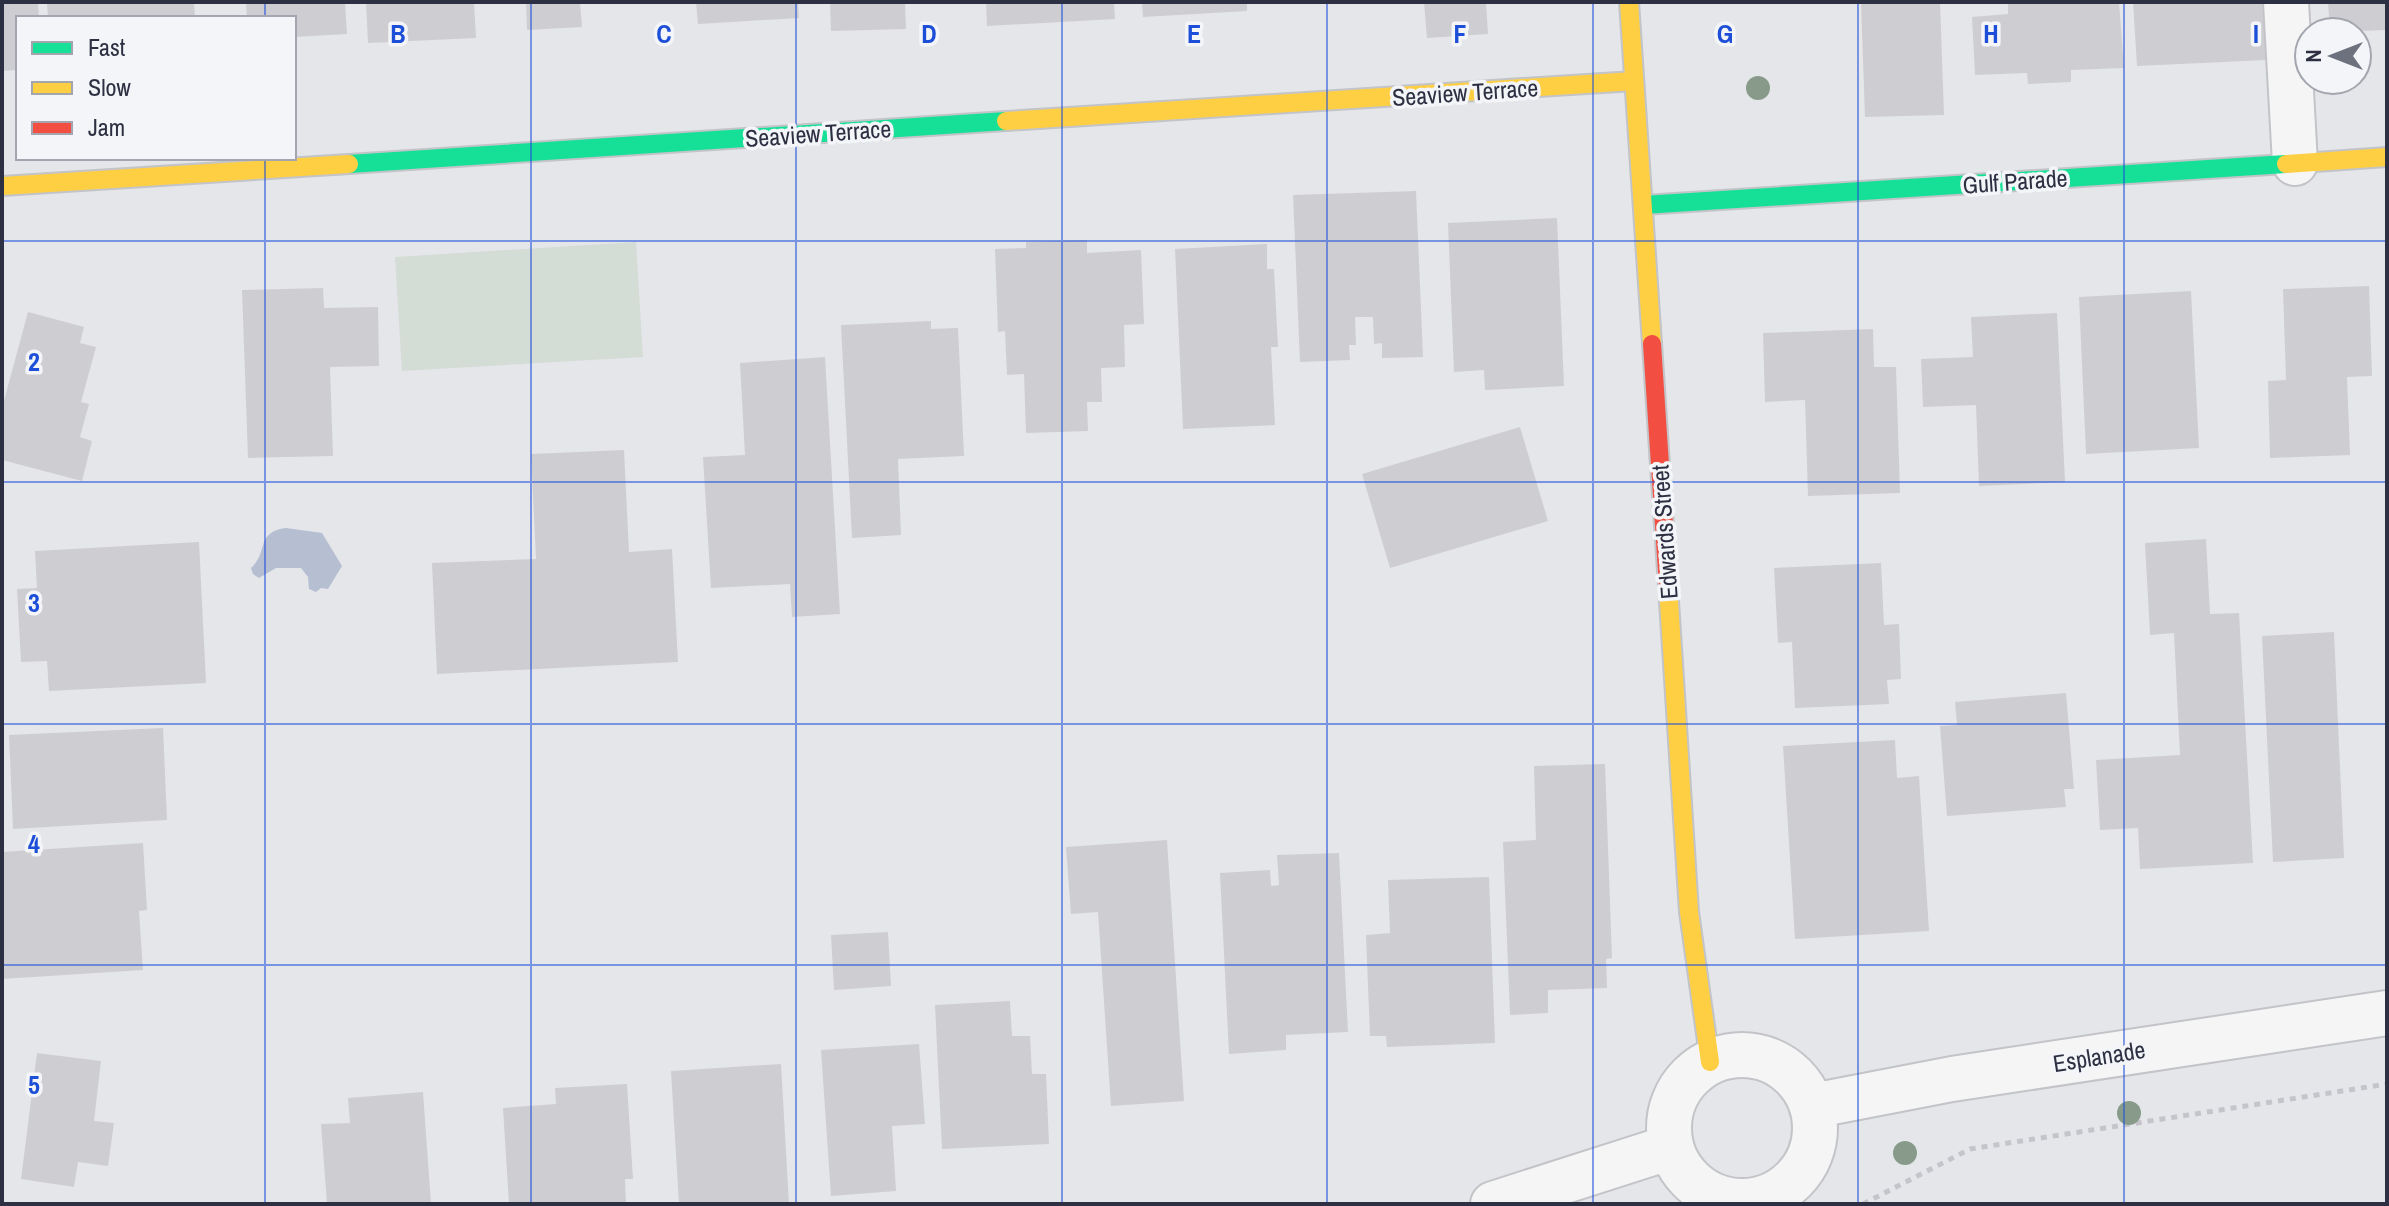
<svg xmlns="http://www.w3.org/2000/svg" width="2389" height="1206" font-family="'Archivo Narrow',sans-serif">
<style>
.green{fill:#d4dcd6}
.water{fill:#b6bed2}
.building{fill:#ceced2}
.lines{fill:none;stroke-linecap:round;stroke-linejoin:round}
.street-casing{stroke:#c3c4c8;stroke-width:48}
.fast-casing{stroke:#c3c4c8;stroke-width:22}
.slow-casing{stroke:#c3c4c8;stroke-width:22}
.jam-casing{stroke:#c3c4c8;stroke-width:22}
.path{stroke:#c4c4ca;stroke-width:5;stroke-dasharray:6 6;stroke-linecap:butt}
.street{stroke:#f5f5f6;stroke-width:44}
.fast{stroke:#16e098;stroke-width:18}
.slow{stroke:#ffcf43;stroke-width:18}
.jam{stroke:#f24e42;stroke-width:18}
.tree{fill:#889b8a}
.grid{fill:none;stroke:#1d4ed8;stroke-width:2;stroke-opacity:0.55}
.labels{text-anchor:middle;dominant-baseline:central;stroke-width:7;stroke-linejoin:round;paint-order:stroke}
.street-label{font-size:24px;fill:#2d3042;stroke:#f4f5f8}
.grid-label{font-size:26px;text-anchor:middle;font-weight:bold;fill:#1d4ed8;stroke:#f4f5f8;stroke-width:7;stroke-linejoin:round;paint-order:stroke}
</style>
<rect width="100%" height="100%" fill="#e5e6ea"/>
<path class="green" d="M 636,242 L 643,357 L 402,371 L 395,257 Z"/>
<path class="water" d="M 286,528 L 322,533 L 342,566 L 328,589 L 321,588 L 316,592 L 309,589 L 308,577 L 301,568 L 276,568 L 259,578 L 253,574 L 251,568 C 269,552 255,532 286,528 Z"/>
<path class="building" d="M 2,2 L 38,2 L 39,18 L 18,18 L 18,70 L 2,71 Z
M 61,2 L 194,2 L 195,18 L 48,18 L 47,4 Z
M 246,2 L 345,2 L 347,34 L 294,37 L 294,18 L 247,18 Z
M 366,2 L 474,2 L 476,38 L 368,43 Z
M 526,2 L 580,2 L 582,27 L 527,30 Z
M 696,2 L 798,2 L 799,18 L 698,24 Z
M 830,2 L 905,2 L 906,29 L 831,31 Z
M 986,2 L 1114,2 L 1115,19 L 987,26 Z
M 1142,2 L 1247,2 L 1247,11 L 1143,17 Z
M 1424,2 L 1486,2 L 1488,34 L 1427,38 Z
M 1861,2 L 1940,2 L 1944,115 L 1865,117 Z
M 2008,2 L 2119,2 L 2124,68 L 2071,70 L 2071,82 L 2028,84 L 2027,73 L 1975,75 L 1972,17 L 2008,14 Z
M 2133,2 L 2263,2 L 2266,60 L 2137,66 Z
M 2328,2 L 2387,2 L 2387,30 L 2330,32 Z
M 1416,191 L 1423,357 L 1382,358 L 1382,343 L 1374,344 L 1373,317 L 1355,317 L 1356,345 L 1349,345 L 1350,360 L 1300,362 L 1293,195 Z
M 1557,218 L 1564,386 L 1485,390 L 1484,370 L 1454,372 L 1448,223 Z
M 1087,240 L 1087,253 L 1141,250 L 1144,324 L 1124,325 L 1125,367 L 1101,368 L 1102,402 L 1087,402 L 1088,431 L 1026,433 L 1024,374 L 1007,375 L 1005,331 L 998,332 L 995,249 L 1026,248 L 1026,242 Z
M 1267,244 L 1267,269 L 1274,269 L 1278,347 L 1271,347 L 1275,425 L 1183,429 L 1175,249 Z
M 2369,286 L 2372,376 L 2347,377 L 2350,455 L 2270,458 L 2268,381 L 2286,380 L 2283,289 Z
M 323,288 L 324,308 L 378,307 L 379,366 L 330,367 L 333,456 L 248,458 L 242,290 Z
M 2191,291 L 2199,448 L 2086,454 L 2079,297 Z
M 28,312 L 84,327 L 80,343 L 96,347 L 81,402 L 89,404 L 80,437 L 92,441 L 82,481 L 2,460 L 2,408 Z
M 2057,313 L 2065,482 L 1979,486 L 1976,405 L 1923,407 L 1921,359 L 1973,357 L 1971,317 Z
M 931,321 L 931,329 L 958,328 L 964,456 L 898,459 L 901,535 L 852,538 L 841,325 Z
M 1873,329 L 1874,367 L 1896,367 L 1900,493 L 1808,496 L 1805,400 L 1765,402 L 1763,333 Z
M 825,357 L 840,614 L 792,617 L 790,584 L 711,588 L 703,457 L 745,455 L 740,363 Z
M 1520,427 L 1548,521 L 1390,568 L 1362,474 Z
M 624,450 L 629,552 L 672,549 L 678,662 L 437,674 L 432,563 L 536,559 L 531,454 Z
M 2206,539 L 2210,614 L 2239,613 L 2253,863 L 2140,869 L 2138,828 L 2100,830 L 2096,760 L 2180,755 L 2174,633 L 2150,635 L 2145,543 Z
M 199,542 L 206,683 L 49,691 L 47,661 L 21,662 L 17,589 L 37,588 L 35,551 Z
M 1881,563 L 1884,625 L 1899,624 L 1901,679 L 1887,680 L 1889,704 L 1795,708 L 1792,642 L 1778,643 L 1774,568 Z
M 2334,632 L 2344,858 L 2273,862 L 2262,636 Z
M 2066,693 L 2074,789 L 2064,789 L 2066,807 L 1947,816 L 1940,726 L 1957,725 L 1955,702 Z
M 163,728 L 167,820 L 13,829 L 9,735 Z
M 1895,740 L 1897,778 L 1919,776 L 1929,931 L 1795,939 L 1783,746 Z
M 1605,764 L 1612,958 L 1606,959 L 1607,988 L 1548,990 L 1548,1013 L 1510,1015 L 1503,842 L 1536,840 L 1534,766 Z
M 1167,840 L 1184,1101 L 1111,1106 L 1098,912 L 1071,914 L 1066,847 Z
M 143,843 L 147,910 L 139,911 L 143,970 L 2,979 L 2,852 Z
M 1339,853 L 1348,1032 L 1286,1035 L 1286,1050 L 1229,1054 L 1220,873 L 1270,870 L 1271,886 L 1279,885 L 1277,855 Z
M 1489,877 L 1495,1043 L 1387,1047 L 1386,1036 L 1370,1036 L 1366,935 L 1390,933 L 1388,880 Z
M 888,932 L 891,986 L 834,990 L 831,935 Z
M 1010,1001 L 1012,1036 L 1030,1036 L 1032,1074 L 1046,1074 L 1049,1144 L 942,1149 L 935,1005 Z
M 919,1044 L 925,1124 L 892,1126 L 896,1191 L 831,1196 L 821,1050 Z
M 37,1053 L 101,1061 L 94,1121 L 114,1123 L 108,1166 L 78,1162 L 74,1187 L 21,1179 Z
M 781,1064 L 789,1204 L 679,1204 L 671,1071 Z
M 627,1084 L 633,1179 L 625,1179 L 626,1204 L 509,1204 L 503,1108 L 556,1104 L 555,1088 Z
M 423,1092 L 431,1204 L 327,1204 L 321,1124 L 350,1123 L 348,1098 Z"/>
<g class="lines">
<g class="street-casing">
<path id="street" d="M 2286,2 L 2295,163
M1669 1128a73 73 0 1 1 146 0a73 73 0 1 1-146 0Z
M 1812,1106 L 1952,1079 L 2387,1013
M 1493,1204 L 1671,1147"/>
</g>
<g class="fast-casing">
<path id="fast" d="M 349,164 L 1006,121
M 1643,205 L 2286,164"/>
</g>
<g class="slow-casing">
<path id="slow" d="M 1629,2 L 1652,344
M 1006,121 L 1634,81
M 2286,164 L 2387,157
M 2,186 L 349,164
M 1668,586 L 1689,912 L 1710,1062"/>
</g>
<g class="jam-casing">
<path id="jam" d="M 1652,344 L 1668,586"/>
</g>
<path class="path" d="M 1863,1204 L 1970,1149 L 2387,1084"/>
<use href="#street" class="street"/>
<use href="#fast" class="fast"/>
<use href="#slow" class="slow"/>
<use href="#jam" class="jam"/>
</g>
<g class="tree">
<circle cx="1758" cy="88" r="12"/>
<circle cx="2129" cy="1113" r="12"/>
<circle cx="1905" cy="1153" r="12"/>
</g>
<path class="grid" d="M 265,2 L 265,18M 531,2 L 531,1204M 796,2 L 796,1204M 1062,2 L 1062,1204M 1327,2 L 1327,1204M 1593,2 L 1593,1204M 1858,2 L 1858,1204M 2124,2 L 2124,1204M 265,158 L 265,1204M 2,241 L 2387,241M 2,482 L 2387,482M 2,724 L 2387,724M 2,965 L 2387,965"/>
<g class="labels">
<g class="street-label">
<text transform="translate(1465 92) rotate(-4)">Seaview Terrace</text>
<text transform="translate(818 133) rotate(-4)">Seaview Terrace</text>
<text transform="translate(2015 181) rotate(-4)">Gulf Parade</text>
<text transform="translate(1664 532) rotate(-94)">Edwards Street</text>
<text transform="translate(2099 1056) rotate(-9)">Esplanade</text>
</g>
</g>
<g class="grid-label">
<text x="398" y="43">B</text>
<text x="664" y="43">C</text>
<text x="929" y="43">D</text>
<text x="1194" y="43">E</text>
<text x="1460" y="43">F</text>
<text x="1725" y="43">G</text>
<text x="1991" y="43">H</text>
<text x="2256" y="43">I</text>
<text x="34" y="371">2</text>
<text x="34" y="612">3</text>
<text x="34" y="853">4</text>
<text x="34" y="1094">5</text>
</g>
<rect width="2389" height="1206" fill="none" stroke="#2d3042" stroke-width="8"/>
<rect x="16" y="16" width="280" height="144" fill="#f4f5f8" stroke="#a4a6af" stroke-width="2"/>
<rect x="32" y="42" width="40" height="12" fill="#16e098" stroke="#a4a6af" stroke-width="2"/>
<text x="88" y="56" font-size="24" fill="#2d3042">Fast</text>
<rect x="32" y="82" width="40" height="12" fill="#ffcf43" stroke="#a4a6af" stroke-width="2"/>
<text x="88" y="96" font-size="24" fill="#2d3042">Slow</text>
<rect x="32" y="122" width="40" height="12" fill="#f24e42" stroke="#a4a6af" stroke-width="2"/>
<text x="88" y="136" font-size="24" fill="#2d3042">Jam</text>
<g transform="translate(2333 56) rotate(270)"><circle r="38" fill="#f4f5f8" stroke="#a4a6af" stroke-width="2"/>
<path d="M0-6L14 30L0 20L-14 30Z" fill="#6d707d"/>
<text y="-12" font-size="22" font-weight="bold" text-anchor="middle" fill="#2d3042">N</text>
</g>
</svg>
